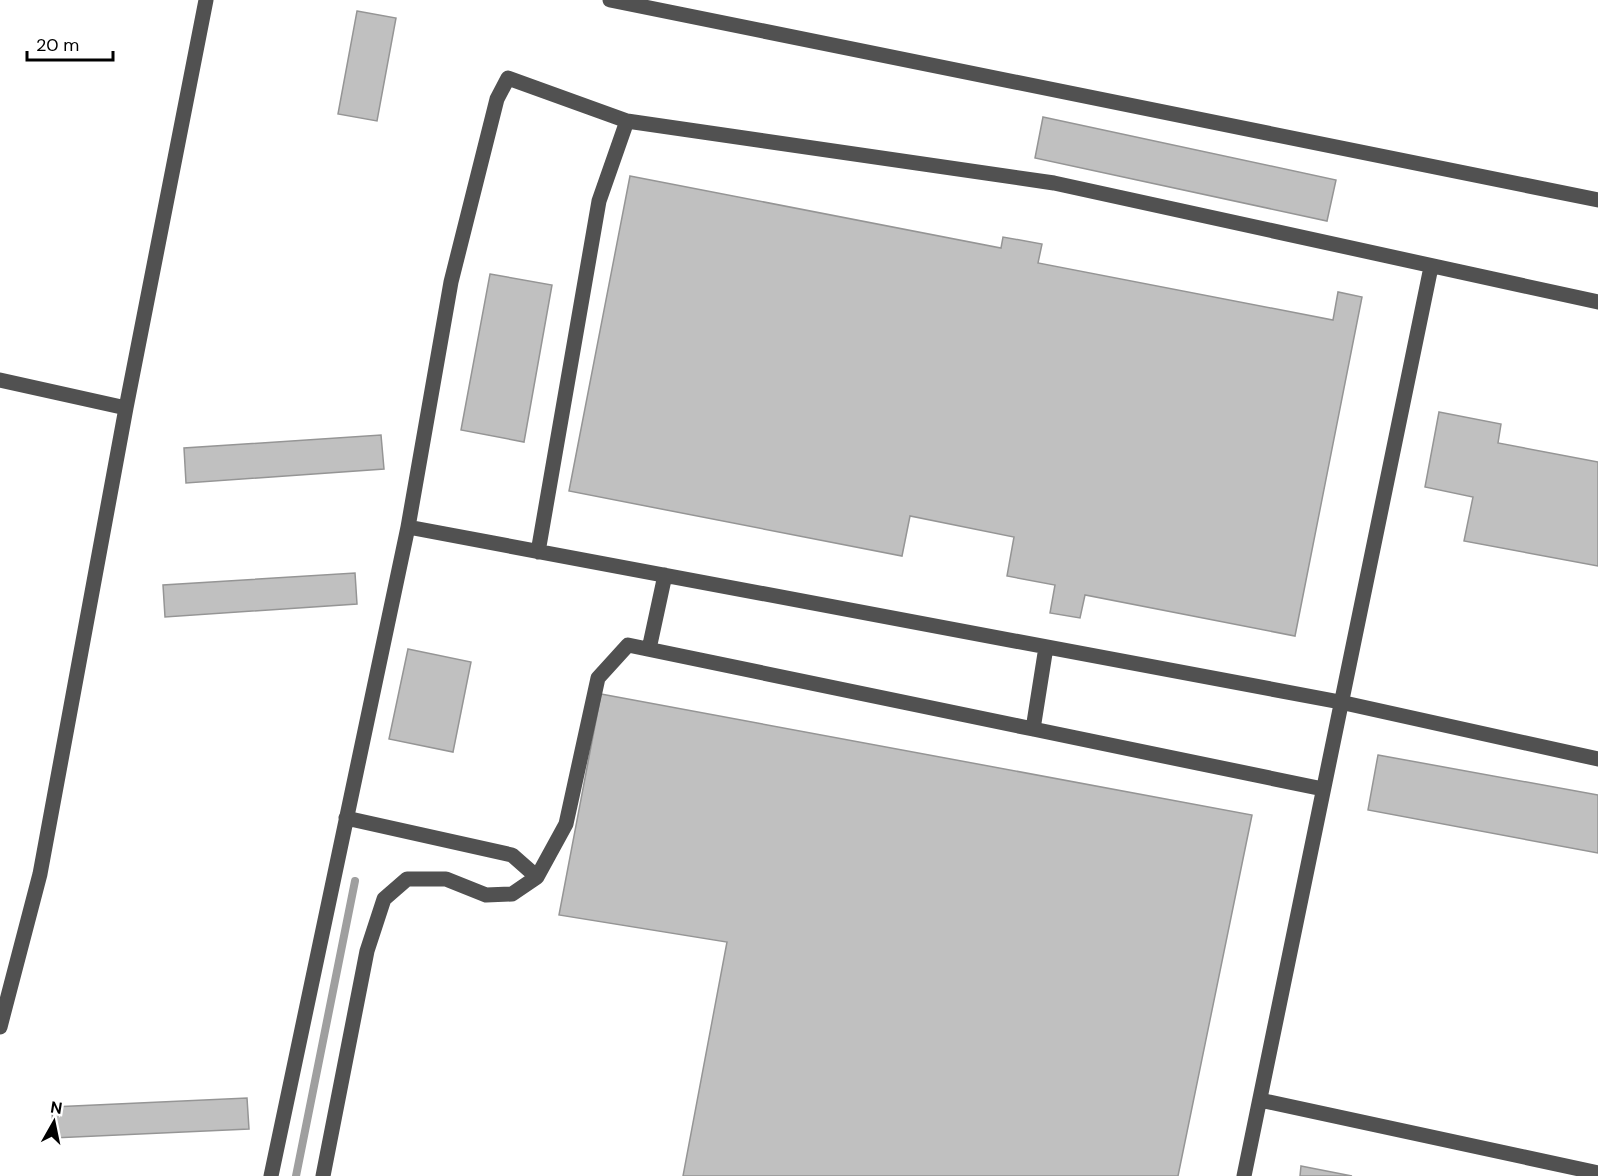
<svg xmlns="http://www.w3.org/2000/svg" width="1598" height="1176" font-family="'DM Sans',sans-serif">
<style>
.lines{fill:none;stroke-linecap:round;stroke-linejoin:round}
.stream{stroke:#9f9f9f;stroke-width:8}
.building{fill:#c0c0c0;stroke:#959595;stroke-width:1.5}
.minor{stroke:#515151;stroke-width:15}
</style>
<rect width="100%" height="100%" fill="#fff"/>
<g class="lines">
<path class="stream" d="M 296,1176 L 355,881"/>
</g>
<path class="building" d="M 357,11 L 396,18 L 377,121 L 338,114 Z
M 1043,117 L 1336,180 L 1327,221 L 1035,158 Z
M 630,176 L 1001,248 L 1003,237 L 1042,244 L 1038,263 L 1333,320 L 1338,292 L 1362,297 L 1295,636 L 1085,595 L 1080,618 L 1050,613 L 1055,585 L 1007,576 L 1014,537 L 910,516 L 902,556 L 569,491 Z
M 490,274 L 552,285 L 524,442 L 461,430 Z
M 1439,412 L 1501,424 L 1498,443 L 1598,462 L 1598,566 L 1464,541 L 1473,497 L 1425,487 Z
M 381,435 L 384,469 L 186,483 L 184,448 Z
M 355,573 L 357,604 L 165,617 L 163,585 Z
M 408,649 L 471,662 L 453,752 L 389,739 Z
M 601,694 L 1252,815 L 1178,1176 L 683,1176 L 727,942 L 559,915 Z
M 1378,755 L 1598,795 L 1598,853 L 1368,810 Z
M 247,1098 L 249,1129 L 53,1138 L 52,1107 Z
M 1301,1166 L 1352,1176 L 1300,1176 Z"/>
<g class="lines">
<path class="minor" d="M 610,0 L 1598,200
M 0,380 L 126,408
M 408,527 L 1340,702 L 1598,759
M 538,552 L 599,201 L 627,121
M 649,649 L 665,575
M 1033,729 L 1323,789
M 537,877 L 566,824 L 598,678 L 628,645 L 1033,729 L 1046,647
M 0,1027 L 40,874 L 126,408 L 206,0
M 1260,1100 L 1598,1173
M 271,1176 L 408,527 L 451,282 L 497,99 L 508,78 L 627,121 L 1054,183 L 1598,302
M 323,1176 L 367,951 L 384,899 L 407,879 L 446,879 L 486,895 L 512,894 L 537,877 L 512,855 L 346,818
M 1244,1176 L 1431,267"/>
</g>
<g transform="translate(54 1122) rotate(9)" stroke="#ffffff" stroke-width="4.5" paint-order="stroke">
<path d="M0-4.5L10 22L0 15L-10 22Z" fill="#000000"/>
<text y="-9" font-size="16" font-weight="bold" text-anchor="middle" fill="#000000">N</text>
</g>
<path d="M27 51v9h86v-9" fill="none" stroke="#000000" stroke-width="3"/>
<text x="36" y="51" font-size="18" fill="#000000" stroke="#ffffff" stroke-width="4.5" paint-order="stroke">20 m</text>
</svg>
